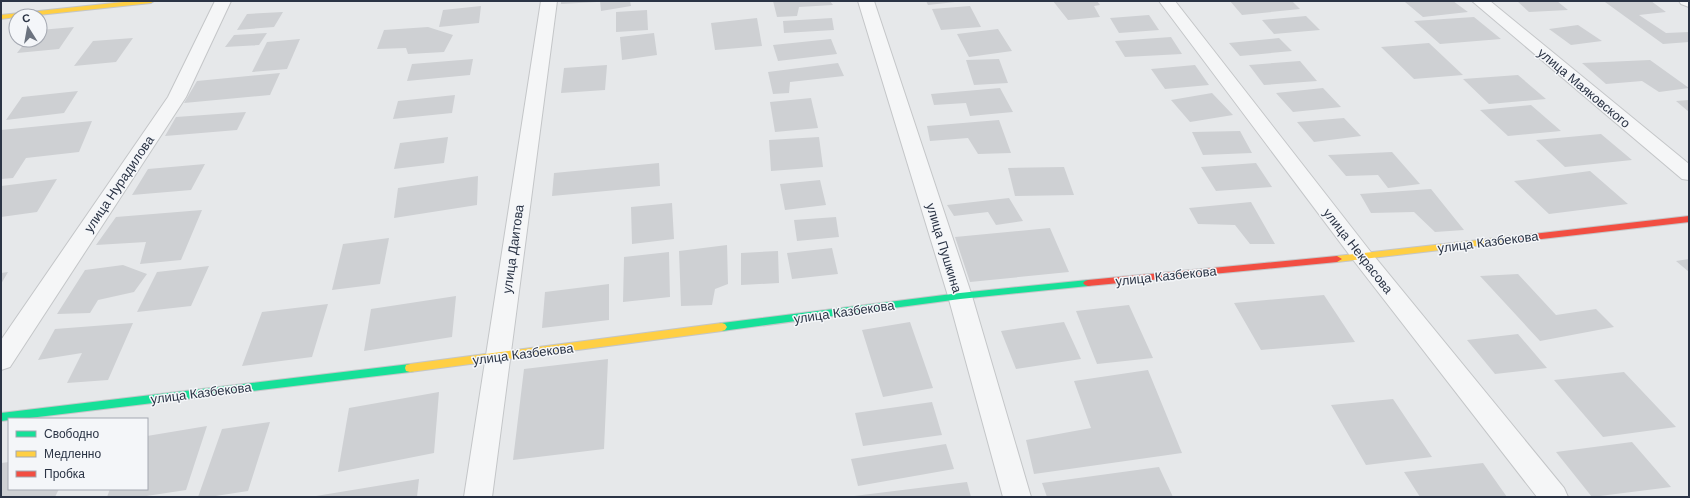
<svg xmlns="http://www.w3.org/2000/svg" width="1690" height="498" font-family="Helvetica,sans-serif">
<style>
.building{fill:#ced0d3}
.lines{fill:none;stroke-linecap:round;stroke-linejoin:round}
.street-casing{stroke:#c4c6c8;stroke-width:2}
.fast-casing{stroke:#c4c6c8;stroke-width:2}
.slow-casing{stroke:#c4c6c8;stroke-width:2}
.jam-casing{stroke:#c4c6c8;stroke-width:2}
.street{fill:#f5f6f7;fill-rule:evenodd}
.fast{fill:#16e098;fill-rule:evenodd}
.slow{fill:#ffcf43;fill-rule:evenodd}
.jam{fill:#f24e42;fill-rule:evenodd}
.labels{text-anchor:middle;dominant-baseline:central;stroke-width:3;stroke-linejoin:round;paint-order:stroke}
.street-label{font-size:13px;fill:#2b3445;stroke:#f4f6f9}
</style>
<rect width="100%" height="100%" fill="#e6e8ea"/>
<path class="building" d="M 561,1 L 597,1 L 597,2 L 561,4 Z
M 600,1 L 630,1 L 631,6 L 601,11 Z
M 773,1 L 830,1 L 833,5 L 799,7 L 797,16 L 777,17 Z
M 926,1 L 955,1 L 955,2 L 928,5 Z
M 1053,1 L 1097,1 L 1100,5 L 1094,6 L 1100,17 L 1068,20 Z
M 1230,1 L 1292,1 L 1300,9 L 1242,15 Z
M 1414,1 L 1453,1 L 1468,12 L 1423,17 L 1405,2 Z
M 1517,1 L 1557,1 L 1568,10 L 1529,12 Z
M 1616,1 L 1651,1 L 1666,12 L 1639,15 L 1666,33 L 1689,32 L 1689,42 L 1663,44 L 1605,2 Z
M 481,6 L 479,23 L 439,27 L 443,10 Z
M 970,6 L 981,27 L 941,30 L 932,9 Z
M 647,10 L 648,30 L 616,32 L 616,12 Z
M 283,12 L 274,27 L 237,30 L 247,14 Z
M 1149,15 L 1159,30 L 1119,33 L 1110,18 Z
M 1306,16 L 1320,30 L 1274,34 L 1262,20 Z
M 1474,17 L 1501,39 L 1440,44 L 1414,21 Z
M 757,18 L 762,46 L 715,50 L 711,23 Z
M 832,18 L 834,30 L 784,33 L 783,21 Z
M 1578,25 L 1602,41 L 1571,45 L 1549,29 Z
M 74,27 L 59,49 L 17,53 L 27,40 L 40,40 L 40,30 Z
M 428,27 L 453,35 L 444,52 L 408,54 L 406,48 L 377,49 L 384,30 Z
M 998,29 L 1012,51 L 969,57 L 957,34 Z
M 267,33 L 259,45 L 225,47 L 234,35 Z
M 654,33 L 657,55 L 622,60 L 620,37 Z
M 1171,37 L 1182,54 L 1125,57 L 1115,41 Z
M 133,38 L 116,62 L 74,66 L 93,41 Z
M 1279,38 L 1292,51 L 1240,56 L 1229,43 Z
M 300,39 L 287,69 L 252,72 L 267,42 Z
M 831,39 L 837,54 L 778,61 L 773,45 Z
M 1429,43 L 1463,75 L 1414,79 L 1381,47 Z
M 473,59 L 470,75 L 407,81 L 412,64 Z
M 999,59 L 1008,83 L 974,85 L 966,60 Z
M 1650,60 L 1689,88 L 1659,92 L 1642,81 L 1606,84 L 1582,63 Z
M 1300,61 L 1317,81 L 1264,85 L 1249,65 Z
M 838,63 L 844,76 L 790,82 L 789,93 L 773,94 L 768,72 Z
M 607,65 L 605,90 L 561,93 L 564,68 Z
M 1195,65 L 1209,85 L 1165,89 L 1151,69 Z
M 280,73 L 270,95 L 184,103 L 197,81 Z
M 1518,75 L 1546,99 L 1489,104 L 1463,79 Z
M 1000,88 L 1013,112 L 970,116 L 966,103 L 934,105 L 931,94 Z
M 1323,88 L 1341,107 L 1293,112 L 1276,93 Z
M 78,91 L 64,113 L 6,120 L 22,97 Z
M 1212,93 L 1233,115 L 1190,122 L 1171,100 Z
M 455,95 L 452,113 L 393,119 L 398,101 Z
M 811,98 L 818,128 L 775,132 L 770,102 Z
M 1689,100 L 1689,112 L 1676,101 Z
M 1531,105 L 1561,131 L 1508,136 L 1480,110 Z
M 246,112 L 237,130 L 165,136 L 176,117 Z
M 1344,118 L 1361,136 L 1314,142 L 1297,122 Z
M 999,120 L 1011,153 L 978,154 L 968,138 L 930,141 L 927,126 Z
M 92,121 L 79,152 L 26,158 L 13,178 L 1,179 L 1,130 Z
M 1240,131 L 1252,153 L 1203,155 L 1192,132 Z
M 1601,134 L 1632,160 L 1565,167 L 1536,140 Z
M 448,137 L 444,163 L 394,169 L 400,143 Z
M 819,137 L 823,167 L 771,171 L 769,140 Z
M 1392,152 L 1420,184 L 1388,188 L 1378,175 L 1346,176 L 1328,155 Z
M 659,163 L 660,186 L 552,196 L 554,173 Z
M 1256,163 L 1272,187 L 1216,191 L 1201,167 Z
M 205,164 L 191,190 L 132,195 L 148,169 Z
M 1064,167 L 1074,195 L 1015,196 L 1008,168 Z
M 1590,171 L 1628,204 L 1549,214 L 1514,181 Z
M 478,176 L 477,205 L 394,218 L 398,188 Z
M 57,179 L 37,212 L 1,217 L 1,186 Z
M 820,180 L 826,205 L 785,210 L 780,184 Z
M 1431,189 L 1464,230 L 1435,232 L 1414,212 L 1371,213 L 1360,194 Z
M 1009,198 L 1023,221 L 996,225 L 988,212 L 954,216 L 947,205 Z
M 1251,202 L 1275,244 L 1250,244 L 1235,225 L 1198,224 L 1189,208 Z
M 672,203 L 674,239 L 632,244 L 631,207 Z
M 202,210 L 181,260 L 140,264 L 146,242 L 96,245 L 116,217 Z
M 836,217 L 839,237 L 797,241 L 794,220 Z
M 1050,228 L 1069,272 L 970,282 L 955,237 Z
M 389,238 L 380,284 L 332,290 L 343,244 Z
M 727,245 L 728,284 L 715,289 L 712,305 L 681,306 L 679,251 Z
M 832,248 L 838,274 L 792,279 L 787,253 Z
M 778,251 L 779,283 L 741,285 L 741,253 Z
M 669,252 L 670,297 L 623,302 L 624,257 Z
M 1689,259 L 1689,272 L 1676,261 Z
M 123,265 L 147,274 L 134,292 L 98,300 L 90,313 L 57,314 L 85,270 Z
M 209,266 L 191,306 L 137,312 L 157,272 Z
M 8,272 L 1,284 L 1,273 Z
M 1518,274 L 1556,315 L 1596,309 L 1614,327 L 1540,341 L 1480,276 Z
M 609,284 L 609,320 L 542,328 L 545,292 Z
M 1324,295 L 1355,342 L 1261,350 L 1234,303 Z
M 456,296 L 452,337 L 364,351 L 371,309 Z
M 328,304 L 312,357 L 242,366 L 262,312 Z
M 1129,305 L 1153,358 L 1097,364 L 1076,311 Z
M 910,322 L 933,388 L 883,397 L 862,330 Z
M 1064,322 L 1081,359 L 1016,369 L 1001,331 Z
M 133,323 L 108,380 L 67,383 L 82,353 L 38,360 L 55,329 Z
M 1518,334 L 1547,368 L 1495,374 L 1467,340 Z
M 608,359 L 604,449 L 513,460 L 524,369 Z
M 1148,370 L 1182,453 L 1034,474 L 1026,440 L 1091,428 L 1074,381 Z
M 1624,372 L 1676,427 L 1603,437 L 1554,380 Z
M 439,392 L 434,453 L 338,472 L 349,408 Z
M 1393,399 L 1432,457 L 1366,465 L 1331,405 Z
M 932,402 L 942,435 L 863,446 L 855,413 Z
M 270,422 L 248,491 L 209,497 L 198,497 L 222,429 Z
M 207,426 L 186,490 L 140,497 L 107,497 L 110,489 L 147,489 L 147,436 Z
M 1632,442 L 1671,487 L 1592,497 L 1556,452 Z
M 946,444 L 954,469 L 858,486 L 851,459 Z
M 9,462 L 9,489 L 59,489 L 55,497 L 1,497 L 1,463 Z
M 1483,463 L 1507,497 L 1420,497 L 1404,472 Z
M 1159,467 L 1173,497 L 1047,497 L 1042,483 Z
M 419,479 L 417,497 L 317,497 L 316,496 Z
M 967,482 L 971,497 L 854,497 L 854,496 Z"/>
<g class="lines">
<g class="street-casing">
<path id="street" d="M 215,1 L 231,1 L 186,97 L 10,367 L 1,370 L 1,340 L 168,97 Z
M 541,1 L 557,1 L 492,497 L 464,497 Z
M 858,1 L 874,1 L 972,296 L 1031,497 L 1003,497 L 948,296 Z
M 1159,1 L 1175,1 L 1370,251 L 1564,488 L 1568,497 L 1537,497 L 1354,261 Z
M 1472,1 L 1490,1 L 1689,164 L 1689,180 L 1682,179 Z
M 1679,1 L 1689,1 L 1689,7 L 1681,4 Z"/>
</g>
<g class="fast-casing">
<path id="fast" d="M 1088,280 L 1091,281 L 1093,283 L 1091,285 L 1088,286 L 960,299 L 722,331 L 719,330 L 717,327 L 719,324 L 722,323 L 960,293 Z
M 410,364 L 414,365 L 415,368 L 414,371 L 410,372 L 21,419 L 9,419 L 9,420 L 1,421 L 1,413 Z"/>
</g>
<g class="slow-casing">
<path id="slow" d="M 133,1 L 154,1 L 151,3 L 29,16 L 16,16 L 16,17 L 1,19 L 1,15 Z
M 1515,236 L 1518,237 L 1519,239 L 1518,241 L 1337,262 L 1332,259 L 1337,256 Z
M 722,323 L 725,324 L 727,327 L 725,330 L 722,331 L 410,372 L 406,371 L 405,368 L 406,365 L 410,364 Z"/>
</g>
<g class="jam-casing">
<path id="jam" d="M 1689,216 L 1689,222 L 1515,242 L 1511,239 L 1515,236 Z
M 1337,256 L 1342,259 L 1337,262 L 1088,286 L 1085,285 L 1083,283 L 1085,281 L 1088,280 Z"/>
</g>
<use href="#street" class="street"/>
<use href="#fast" class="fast"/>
<use href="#slow" class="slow"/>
<use href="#jam" class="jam"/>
</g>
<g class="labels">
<g class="street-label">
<text transform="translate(1584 88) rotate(40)">улица Маяковского</text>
<text transform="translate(119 184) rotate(-56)">улица Нурадилова</text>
<text transform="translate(1488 242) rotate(-7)">улица Казбекова</text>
<text transform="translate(944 248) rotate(73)">улица Пушкина</text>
<text transform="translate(513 249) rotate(-82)">улица Даитова</text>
<text transform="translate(1358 251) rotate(52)">улица Некрасова</text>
<text transform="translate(1166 276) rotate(-6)">улица Казбекова</text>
<text transform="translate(844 312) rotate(-8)">улица Казбекова</text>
<text transform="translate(523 354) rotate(-7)">улица Казбекова</text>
<text transform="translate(201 393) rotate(-7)">улица Казбекова</text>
</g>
</g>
<rect width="1690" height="498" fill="none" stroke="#2b3445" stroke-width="4"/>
<rect x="8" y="418" width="140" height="72" fill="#f4f6f9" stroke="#a4a8b1"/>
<rect x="16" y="431" width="20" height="6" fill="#16e098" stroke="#a4a8b1"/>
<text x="44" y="438" font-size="12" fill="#2b3445">Свободно</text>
<rect x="16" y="451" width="20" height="6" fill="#ffcf43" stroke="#a4a8b1"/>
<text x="44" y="458" font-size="12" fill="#2b3445">Медленно</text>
<rect x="16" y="471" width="20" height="6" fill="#f24e42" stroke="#a4a8b1"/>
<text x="44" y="478" font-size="12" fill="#2b3445">Пробка</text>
<g transform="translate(28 28) rotate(349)"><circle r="19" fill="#f4f6f9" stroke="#a4a8b1"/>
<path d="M0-3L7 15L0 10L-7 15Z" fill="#6c737f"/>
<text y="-6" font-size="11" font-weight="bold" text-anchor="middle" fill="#2b3445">С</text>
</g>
</svg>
